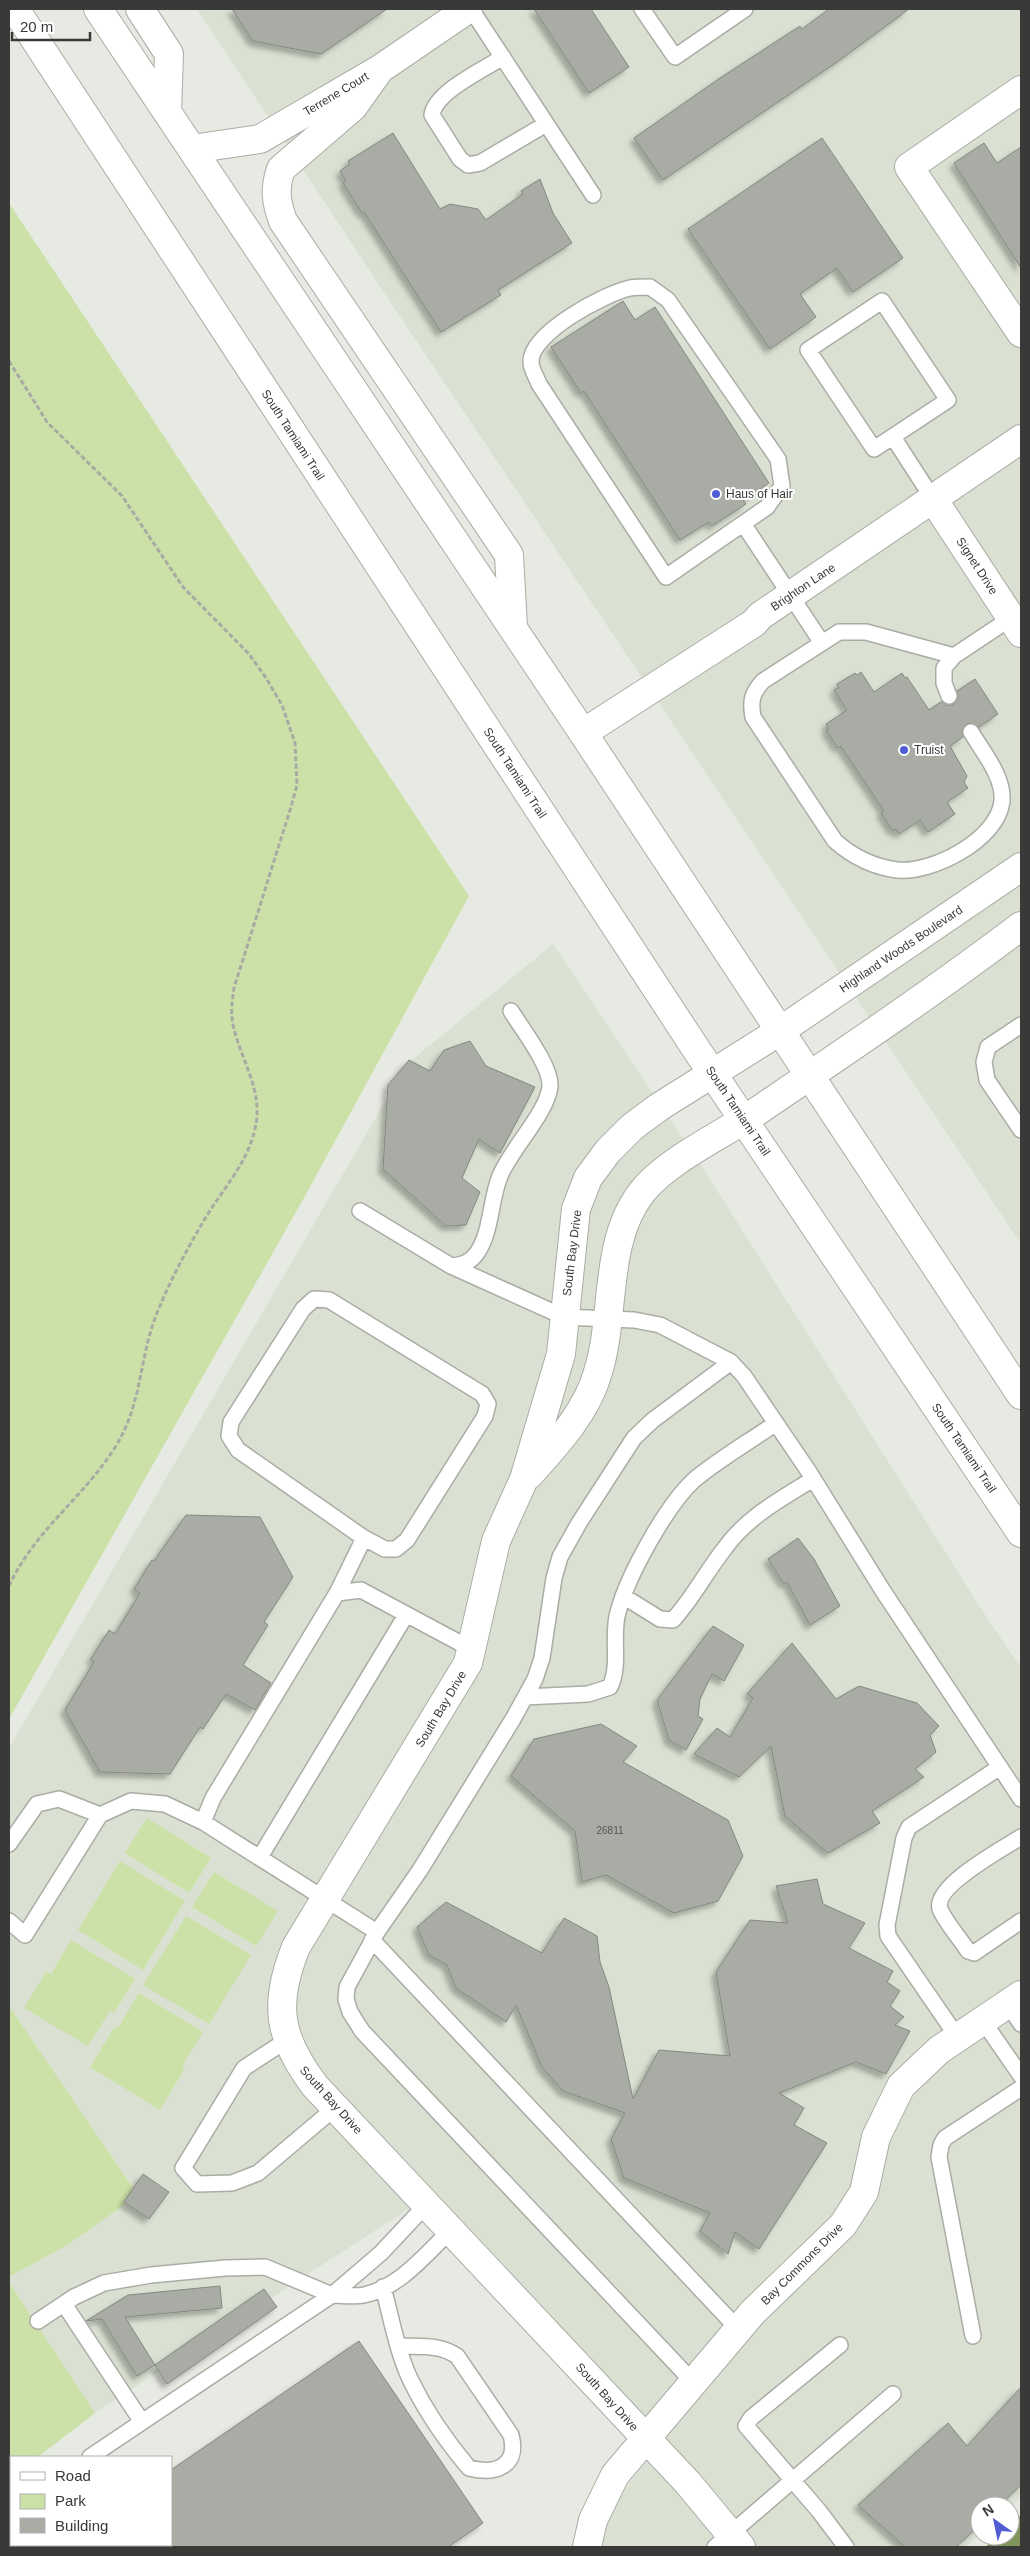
<svg xmlns="http://www.w3.org/2000/svg" width="1030" height="2556" font-family="Helvetica,sans-serif">
<style>
.built{fill:#dbe1d2}
.green{fill:#cce1a8}
.water{fill:#82965c}
.building{fill:#a9aca5;stroke:#858881;filter:url(#shadow)}
.lines{fill:none;stroke-linecap:round;stroke-linejoin:round}
.lane-casing{stroke:#aaaca5;stroke-width:18}
.street-casing{stroke:#aaaca5;stroke-width:30}
.primary-casing{stroke:#aaaca5;stroke-width:30}
.path{stroke:#a8aaa4;stroke-width:3;stroke-dasharray:5 2.5;stroke-linecap:butt}
.lane{stroke:#fff;stroke-width:15}
.street{stroke:#fff;stroke-width:28}
.primary{stroke:#fff;stroke-width:28}
.poi-dot{fill:#515dd3;stroke:#fff;stroke-width:2}
.labels{text-anchor:middle;dominant-baseline:central;stroke-width:4;stroke-linejoin:round;paint-order:stroke}
.number-label{font-size:10px;fill:#555652}
.street-label{font-size:12px;fill:#393a37;stroke:#fff}
.poi-label{font-size:12px;fill:#393a37;stroke:#fff;text-anchor:start}
</style>
<defs>
<filter id="shadow"><feDropShadow dx="-4.5" dy="4.5" stdDeviation="2.5" flood-color="#0004"/></filter>
</defs>
<rect width="100%" height="100%" fill="#e7eae2"/>
<path class="built" d="M 197,9 L 1021,9 L 1021,1244 L 385,294 Z
M 553,944 L 706,1173 L 980,1607 L 1021,1668 L 1021,2498 L 1010,2507 L 980,2506 L 980,2534 L 966,2547 L 580,2547 L 657,2448 L 422,2200 L 95,2413 L 9,2282 L 9,2277 L 69,2244 L 138,2195 L 9,2006 L 9,1748 L 407,1064 Z"/>
<path class="green" d="M 9,203 L 469,896 L 305,1196 L 9,1719 Z
M 147,1818 L 211,1858 L 189,1893 L 125,1853 Z
M 120,1861 L 185,1901 L 143,1970 L 78,1930 Z
M 214,1872 L 278,1911 L 256,1946 L 192,1907 Z
M 186,1916 L 251,1955 L 209,2024 L 143,1985 Z
M 71,1940 L 135,1979 L 114,2013 L 110,2011 L 88,2046 L 24,2008 L 46,1972 L 51,1974 Z
M 139,1993 L 203,2032 L 182,2066 L 185,2068 L 160,2110 L 90,2067 L 115,2026 L 118,2028 Z
M 9,2006 L 138,2195 L 69,2244 L 9,2277 Z
M 9,2282 L 95,2413 L 38,2457 L 11,2457 L 11,2478 L 9,2480 Z"/>
<path class="water" d="M 1021,2515 L 1021,2547 L 985,2547 L 998,2536 L 1010,2536 L 1010,2525 Z"/>
<path class="building" d="M 232,9 L 387,9 L 321,54 L 253,41 Z
M 534,9 L 591,9 L 629,67 L 589,93 Z
M 829,9 L 909,9 L 837,62 L 663,180 L 634,138 L 720,78 L 800,26 L 802,29 Z
M 393,133 L 440,209 L 450,204 L 478,209 L 486,220 L 523,194 L 521,191 L 540,179 L 553,213 L 572,243 L 498,290 L 501,295 L 441,332 L 364,212 L 362,213 L 343,183 L 346,181 L 340,171 L 350,164 L 348,161 Z
M 822,138 L 903,258 L 853,292 L 837,268 L 800,294 L 816,317 L 770,349 L 688,229 Z
M 984,143 L 997,163 L 1021,147 L 1021,268 L 954,163 Z
M 623,301 L 635,320 L 655,307 L 769,483 L 743,500 L 746,504 L 712,526 L 709,522 L 680,540 L 584,391 L 581,393 L 551,347 Z
M 861,672 L 874,692 L 902,673 L 905,678 L 907,677 L 929,710 L 942,701 L 947,705 L 953,705 L 958,698 L 957,691 L 975,679 L 998,714 L 979,727 L 971,723 L 966,724 L 962,732 L 963,737 L 950,746 L 967,776 L 964,782 L 968,788 L 947,802 L 955,814 L 928,832 L 920,820 L 899,834 L 896,829 L 893,831 L 881,813 L 884,811 L 844,751 L 841,746 L 838,748 L 826,730 L 829,729 L 826,724 L 847,710 L 834,690 L 839,688 L 837,684 L 855,673 L 857,675 Z
M 470,1041 L 486,1066 L 535,1087 L 500,1153 L 479,1139 L 462,1178 L 480,1192 L 466,1225 L 446,1226 L 383,1169 L 388,1085 L 409,1060 L 430,1071 L 444,1050 Z
M 186,1515 L 260,1517 L 293,1577 L 264,1622 L 268,1625 L 243,1665 L 271,1683 L 255,1710 L 226,1694 L 203,1729 L 200,1727 L 170,1774 L 100,1772 L 65,1710 L 94,1662 L 91,1659 L 109,1630 L 115,1634 L 140,1593 L 134,1589 L 152,1560 L 154,1561 Z
M 798,1538 L 814,1559 L 840,1606 L 810,1625 L 787,1582 L 784,1584 L 768,1559 Z
M 713,1626 L 744,1645 L 724,1681 L 712,1674 L 700,1699 L 698,1716 L 703,1719 L 686,1750 L 669,1740 L 657,1700 Z
M 792,1643 L 836,1699 L 859,1686 L 917,1703 L 939,1726 L 930,1735 L 936,1752 L 915,1769 L 924,1777 L 872,1811 L 880,1823 L 828,1853 L 785,1816 L 771,1746 L 739,1777 L 694,1754 L 717,1728 L 730,1737 L 753,1698 L 747,1694 Z
M 601,1724 L 637,1746 L 623,1762 L 728,1820 L 743,1856 L 718,1901 L 674,1913 L 606,1875 L 582,1882 L 575,1831 L 511,1776 L 534,1739 Z
M 817,1879 L 823,1904 L 865,1923 L 849,1948 L 893,1971 L 887,1982 L 900,1991 L 890,2006 L 904,2017 L 895,2025 L 910,2031 L 886,2074 L 856,2062 L 779,2093 L 804,2108 L 794,2125 L 827,2143 L 759,2249 L 735,2232 L 728,2254 L 700,2231 L 710,2213 L 624,2178 L 611,2139 L 625,2113 L 563,2091 L 542,2067 L 516,2005 L 506,2022 L 456,1988 L 447,1965 L 429,1955 L 417,1927 L 446,1902 L 542,1953 L 564,1918 L 597,1936 L 600,1962 L 609,1987 L 633,2099 L 659,2050 L 730,2056 L 716,1972 L 750,1920 L 788,1923 L 776,1886 Z
M 143,2174 L 169,2192 L 149,2219 L 124,2202 Z
M 220,2286 L 222,2308 L 125,2317 L 155,2365 L 137,2376 L 102,2319 L 86,2321 L 128,2295 Z
M 264,2289 L 277,2307 L 167,2384 L 155,2365 Z
M 359,2341 L 483,2523 L 448,2547 L 171,2547 L 171,2470 Z
M 1021,2387 L 1021,2485 L 999,2506 L 980,2506 L 980,2525 L 956,2547 L 905,2547 L 858,2505 L 948,2423 L 967,2446 Z"/>
<g class="lines">
<g class="lane-casing">
<path id="lane" d="M 471,9 L 593,195
M 642,9 L 675,57 L 745,9
M 503,57 C 483,70 435,92 432,115 L 460,159 L 468,165 L 480,163 L 546,124
M 650,287 L 668,300 L 778,459 L 782,486 L 767,507 L 666,577 L 539,384 C 537,378 531,369 531,362 C 530,333 606,293 630,288 C 637,287 644,287 650,287 Z
M 882,301 L 948,400 L 874,449 L 808,350 Z
M 893,437 L 933,499
M 744,525 L 822,643
M 954,656 L 1011,618
M 949,696 L 944,683 L 944,668 L 954,656 L 866,632 L 839,632 L 763,681 C 752,693 750,701 753,717 L 835,841 C 852,856 874,867 897,870 C 931,874 998,840 1002,801 C 1004,777 983,752 971,732
M 1021,1025 L 988,1047 L 984,1062 L 987,1080 L 1021,1130
M 360,1211 L 451,1266 C 462,1265 470,1263 477,1253 C 492,1231 490,1200 500,1176 C 510,1150 548,1112 550,1086 C 551,1066 522,1029 511,1011
M 451,1266 L 564,1317 L 634,1320 L 660,1325 L 731,1362
M 337,1593 L 364,1538 L 238,1450 L 229,1436 L 231,1422 L 303,1309 L 314,1299 L 329,1300 L 482,1394 L 488,1404 L 485,1416 L 407,1540 L 396,1549 L 385,1549 L 364,1538
M 623,1596 L 660,1619 L 673,1620 C 693,1598 706,1572 725,1548 C 747,1517 781,1499 813,1479
M 525,1697 L 588,1694 L 610,1687 C 621,1664 611,1636 618,1612 C 628,1575 666,1506 694,1480 C 719,1459 749,1442 776,1423
M 203,1822 L 213,1798 L 337,1593 L 361,1590 L 471,1649
M 1021,1837 C 1004,1848 933,1886 940,1909 C 944,1920 961,1940 968,1951 L 974,1953 L 1021,1921
M 9,1844 L 37,1804 L 59,1799 L 100,1815
M 260,1857 L 406,1615
M 9,1921 L 25,1935 L 100,1815 L 131,1801 L 165,1804 L 203,1822 L 377,1932
M 372,1940 L 739,2330
M 1008,2004 L 1021,2024
M 983,2021 L 1021,2076
M 958,2038 L 888,1936 L 887,1925 L 904,1838 L 909,1827 L 1000,1767
M 287,2040 L 244,2068 L 183,2168 L 197,2184 L 232,2183 L 258,2173 L 336,2107
M 383,2287 C 391,2317 397,2351 410,2379 C 425,2410 447,2442 469,2468 C 496,2475 519,2466 511,2435 L 457,2356 C 439,2344 420,2347 399,2346
M 64,2304 L 142,2422 L 90,2457
M 38,2321 L 74,2297 L 104,2283 L 151,2275 L 225,2268 L 265,2267 L 332,2295 L 381,2253 L 427,2204
M 973,2336 L 939,2157 L 941,2145 L 945,2138 L 1021,2088
M 840,2345 L 751,2418 L 746,2426 L 819,2511 L 846,2547
M 695,2384 L 362,2031 L 350,2012 L 346,1999 L 347,1987 L 377,1932 L 420,1870 L 513,1719 L 535,1679 L 542,1658 L 554,1578 L 560,1557 L 579,1523 L 634,1438 L 653,1420 L 731,1362 L 744,1376 L 809,1472 L 883,1591 L 1021,1799
M 142,2422 L 332,2295 C 342,2295 354,2297 364,2295 C 399,2288 426,2254 451,2230
M 9,2512 L 11,2510
M 715,2547 L 893,2394"/>
</g>
<g class="street-casing">
<path id="street" d="M 140,9 L 169,54 L 167,112
M 380,69 L 353,107 L 281,169 C 274,189 276,202 283,221 L 509,555 L 513,627
M 1021,90 L 909,167 L 1021,333
M 192,149 L 260,139 L 380,69 L 468,9
M 933,499 L 1021,633
M 583,733 L 754,623 L 760,616 L 1021,439
M 529,1475 C 556,1445 587,1412 598,1372 C 616,1314 603,1242 642,1192 C 665,1162 720,1136 753,1114 C 843,1053 934,992 1021,926
M 587,2547 L 593,2520 L 615,2475 L 753,2312 L 843,2225 L 864,2192 L 876,2137 L 901,2086 L 939,2050 L 1021,1995
M 741,2547 L 688,2483 L 315,2086 C 278,2037 273,2004 296,1947 L 468,1663 L 496,1541 L 524,1479 L 561,1354 L 576,1209 L 588,1178 L 608,1151 L 632,1127 L 659,1107 L 780,1031 L 1021,867"/>
</g>
<g class="primary-casing">
<path id="primary" d="M 15,9 L 698,1052 L 1021,1533
M 98,9 L 583,733 L 1021,1395"/>
</g>
<path class="path" d="M 9,361 L 47,422 L 122,496 L 183,587 L 249,654 L 266,678 L 282,705 L 295,743 L 297,785 L 291,807 L 234,988 C 232,1002 230,1015 234,1029 C 242,1061 262,1090 256,1124 C 249,1163 222,1189 203,1222 C 186,1251 169,1283 157,1313 C 138,1361 143,1404 114,1449 C 82,1499 35,1530 9,1586"/>
<use href="#lane" class="lane"/>
<use href="#street" class="street"/>
<use href="#primary" class="primary"/>
</g>
<g class="poi-dot">
<circle cx="716" cy="494" r="5"/>
<circle cx="904" cy="750" r="5"/>
</g>
<g class="labels">
<g class="number-label">
<text x="610" y="1830">26811</text>
</g>
<g class="street-label">
<text transform="translate(336 94) rotate(-31)">Terrene Court</text>
<text transform="translate(293 435) rotate(57)">South Tamiami Trail</text>
<text transform="translate(977 566) rotate(57)">Signet Drive</text>
<text transform="translate(803 587) rotate(-34)">Brighton Lane</text>
<text transform="translate(515 773) rotate(57)">South Tamiami Trail</text>
<text transform="translate(901 949) rotate(-34)">Highland Woods Boulevard</text>
<text transform="translate(738 1111) rotate(56)">South Tamiami Trail</text>
<text transform="translate(572 1253) rotate(-83)">South Bay Drive</text>
<text transform="translate(964 1448) rotate(56)">South Tamiami Trail</text>
<text transform="translate(441 1709) rotate(-59)">South Bay Drive</text>
<text transform="translate(331 2100) rotate(48)">South Bay Drive</text>
<text transform="translate(802 2264) rotate(-45)">Bay Commons Drive</text>
<text transform="translate(607 2397) rotate(48)">South Bay Drive</text>
</g>
<g class="poi-label">
<text x="726" y="494">Haus of Hair</text>
<text x="914" y="750">Truist</text>
</g>
</g>
<rect width="1030" height="2556" fill="none" stroke="#393a37" stroke-width="20"/>
<rect x="10" y="2456" width="162" height="90" fill="#ffffff" stroke="#b0b0af"/>
<rect x="20" y="2472" width="25" height="8" fill="#ffffff" stroke="#b0b0af"/>
<text x="55" y="2481" font-size="15" fill="#393a37">Road</text>
<rect x="20" y="2494" width="25" height="15" fill="#cce1a8" stroke="#b0b0af"/>
<text x="55" y="2506" font-size="15" fill="#393a37">Park</text>
<rect x="20" y="2518" width="25" height="15" fill="#a9aca5" stroke="#b0b0af"/>
<text x="55" y="2531" font-size="15" fill="#393a37">Building</text>
<g transform="translate(995 2521) rotate(327)"><circle r="24" fill="#ffffff" stroke="#b0b0af"/>
<path d="M0-4L9 19L0 12L-9 19Z" fill="#515dd3"/>
<text y="-8" font-size="14" font-weight="bold" text-anchor="middle" fill="#393a37">N</text>
</g>
<path d="M12 32v8h78v-8" fill="none" stroke="#393a37" stroke-width="2.5"/>
<text x="20" y="32" font-size="15" fill="#393a37" stroke="#ffffff" stroke-width="4" paint-order="stroke">20 m</text>
</svg>
